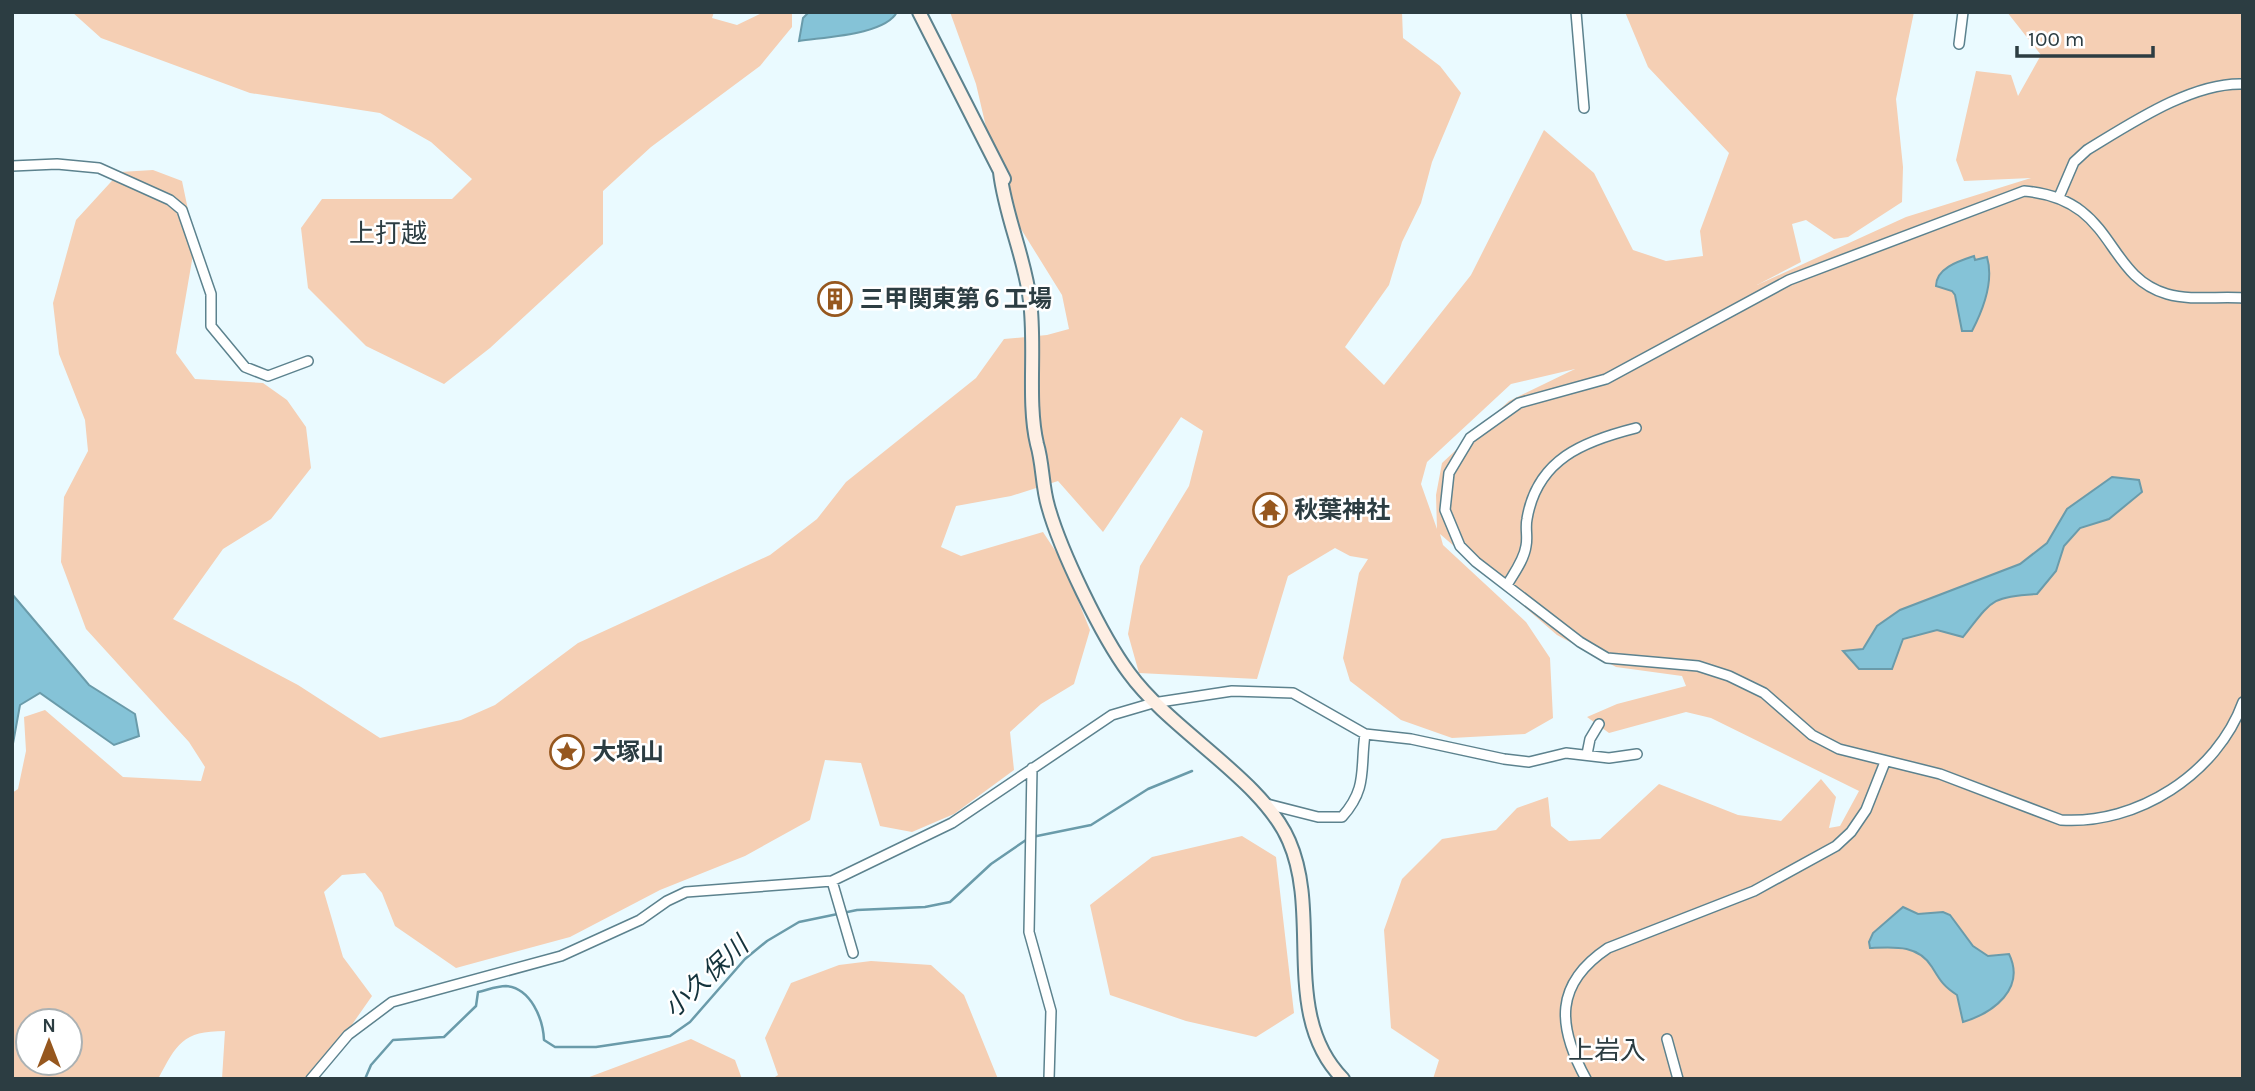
<svg xmlns="http://www.w3.org/2000/svg" width="2255" height="1091" font-family="Karla,'Noto Sans JP',sans-serif">
<style>
.green{fill:#f5cfb4;fill-rule:evenodd}
.water{fill:#85c3d7;stroke:#6a9baa;stroke-width:2}
.lines{fill:none;stroke-linecap:round;stroke-linejoin:round}
.stream{stroke:#6a9baa;stroke-width:2.5}
.street-casing{stroke:#5c828e;stroke-width:12}
.secondary-casing{stroke:#5c828e;stroke-width:16}
.street{stroke:#fff;stroke-width:9}
.secondary{stroke:#feefe4;stroke-width:12}
.labels{text-anchor:middle;dominant-baseline:central;stroke-width:5;stroke-linejoin:round;paint-order:stroke}
.poi-label{font-size:24px;font-weight:bold;fill:#2c3d42;stroke:#fff;text-anchor:start}
.neighbourhood-label{font-size:26px;fill:#2c3d42;stroke:#fff}
.water-label{font-size:26px;font-style:italic;fill:#14333c;stroke:#fff}
</style>
<rect width="100%" height="100%" fill="#eafaff"/>
<path class="green" d="M 72,12 L 714,12 L 712,18 L 737,25 L 764,12 L 792,12 L 792,27 L 760,66 L 651,147 L 603,191 L 603,244 L 490,348 L 444,384 L 366,346 L 308,288 L 301,228 L 322,199 L 452,199 L 472,179 L 431,142 L 380,113 L 250,93 L 101,38 Z
M 950,12 L 1402,12 L 1403,38 L 1440,66 L 1461,93 L 1432,162 L 1421,203 L 1402,242 L 1389,285 L 1345,347 L 1384,385 L 1471,275 L 1544,130 L 1594,173 L 1633,250 L 1666,261 L 1703,256 L 1700,231 L 1729,153 L 1648,67 L 1625,12 L 1914,12 L 1896,99 L 1903,167 L 1902,202 L 1848,237 L 1834,239 L 1806,220 L 1792,224 L 1801,262 L 1757,285 L 1906,217 L 2031,178 L 1964,181 L 1956,160 L 1976,71 L 2011,75 L 2018,96 L 2041,55 L 2007,12 L 2243,12 L 2243,1079 L 1433,1079 L 1439,1060 L 1391,1028 L 1384,930 L 1402,879 L 1442,839 L 1496,830 L 1517,808 L 1548,797 L 1551,826 L 1569,841 L 1600,839 L 1659,784 L 1738,815 L 1781,821 L 1821,779 L 1836,797 L 1829,828 L 1840,826 L 1859,791 L 1711,718 L 1686,712 L 1609,733 L 1587,717 L 1617,704 L 1686,686 L 1682,676 L 1616,667 L 1557,635 L 1440,534 L 1443,545 L 1526,622 L 1550,658 L 1553,718 L 1525,734 L 1452,738 L 1401,720 L 1350,681 L 1343,658 L 1359,573 L 1368,559 L 1350,556 L 1335,548 L 1288,576 L 1257,679 L 1139,673 L 1128,634 L 1140,566 L 1189,486 L 1203,431 L 1181,417 L 1103,532 L 1058,481 L 1011,496 L 956,506 L 941,547 L 961,556 L 1043,532 L 1062,561 L 1090,630 L 1074,684 L 1041,704 L 1010,732 L 1014,770 L 954,814 L 912,832 L 880,826 L 861,763 L 825,760 L 810,820 L 745,856 L 660,890 L 570,937 L 456,968 L 395,926 L 382,893 L 365,873 L 342,875 L 324,892 L 343,957 L 372,996 L 323,1066 L 310,1079 L 222,1079 L 225,1031 C 182,1031 177,1044 158,1079 L 12,1079 L 12,793 L 18,789 L 26,751 L 24,717 L 45,710 L 123,777 L 201,781 L 205,767 L 189,742 L 86,629 L 61,562 L 64,497 L 88,451 L 85,420 L 59,354 L 53,303 L 76,220 L 120,172 L 153,170 L 182,181 L 195,243 L 176,353 L 195,379 L 263,383 L 287,400 L 306,427 L 311,468 L 271,519 L 223,549 L 173,619 L 298,685 L 380,738 L 461,720 L 495,705 L 578,643 L 770,555 L 817,519 L 846,482 L 976,378 L 1004,339 L 1047,335 L 1069,329 L 1062,295 L 1003,200 L 976,84 ZM 1575,369 L 1509,401 L 1442,463 L 1436,495 L 1437,529 L 1421,484 L 1427,462 L 1511,384 ZM 28,1021 L 70,1021 L 70,1063 L 28,1063 Z
M 1242,836 L 1276,857 L 1294,1013 L 1256,1037 L 1186,1021 L 1110,995 L 1090,905 L 1152,857 Z
M 871,961 L 931,965 L 964,995 L 998,1079 L 772,1079 L 778,1075 L 765,1038 L 791,983 L 839,965 Z
M 691,1039 L 735,1060 L 742,1079 L 584,1079 Z"/>
<path class="water" d="M 809,12 L 897,12 C 885,35 824,37 799,41 L 803,18 Z
M 1974,256 L 1975,260 L 1987,257 C 1994,281 1983,310 1972,331 L 1962,331 L 1955,295 L 1952,291 L 1936,286 C 1936,268 1959,261 1974,256 Z
M 2112,477 L 2139,480 L 2142,492 L 2109,519 L 2080,528 L 2064,546 L 2056,571 L 2037,594 C 1990,596 1991,602 1963,637 L 1937,630 L 1903,639 L 1892,669 L 1859,669 L 1843,651 L 1863,649 L 1877,626 L 1900,610 L 2020,564 L 2047,543 L 2067,509 Z
M 12,594 L 89,685 L 135,714 L 139,736 L 114,745 L 40,693 L 20,705 L 12,749 Z
M 1903,907 L 1918,914 L 1943,912 L 1950,915 L 1973,946 L 1988,956 L 2009,954 C 2026,989 1993,1013 1963,1022 L 1957,995 C 1943,986 1940,980 1932,967 C 1918,944 1893,947 1870,948 L 1869,942 L 1873,933 Z"/>
<g class="lines">
<path class="stream" d="M 1032,837 L 1091,825 L 1148,789 L 1192,771
M 365,1079 L 371,1065 L 393,1040 L 444,1037 L 476,1006 L 478,992 C 487,990 497,986 506,986 C 531,988 543,1019 544,1040 L 555,1047 L 596,1047 L 670,1036 L 690,1022 L 745,959 L 767,941 L 799,922 L 857,910 L 925,907 L 950,902 L 991,864 L 1026,840"/>
<g class="street-casing">
<path id="street" d="M 1576,12 L 1584,108
M 1959,44 L 1963,12
M 12,166 L 57,164 L 99,168 L 170,200 L 182,210 L 211,294 L 211,326 L 245,367 L 268,376 L 308,361
M 2059,197 L 2074,162 L 2087,150 C 2130,124 2192,82 2243,84
M 2243,298 C 2218,296 2192,301 2167,294 C 2103,275 2117,199 2024,191 L 1789,280 L 1606,379 L 1519,403 L 1470,438 L 1449,473 L 1445,510 L 1460,546 L 1476,562 L 1580,642 L 1607,658 L 1698,666 L 1729,676 L 1764,693 L 1812,735 L 1839,749 L 1940,774 L 2061,820 C 2137,825 2217,774 2243,702
M 1507,585 C 1514,573 1524,560 1526,546 C 1528,537 1525,528 1527,519 C 1537,459 1584,441 1636,428
M 1587,754 L 1590,739 L 1599,724
M 1032,768 L 1029,932 L 1051,1011 L 1049,1079
M 1263,803 L 1318,817 L 1342,817 C 1368,788 1360,769 1365,734
M 832,881 L 853,953
M 1667,1039 L 1678,1079
M 311,1079 L 348,1035 L 392,1002 L 561,956 L 640,920 L 667,901 L 686,892 L 832,881 L 952,823 L 1112,715 L 1153,703 L 1232,691 L 1293,693 L 1365,734 L 1411,739 L 1504,759 L 1529,762 L 1566,753 L 1609,758 L 1637,754
M 1586,1079 C 1557,1026 1554,984 1608,948 L 1754,891 L 1836,846 L 1851,832 L 1866,810 L 1885,762"/>
</g>
<g class="secondary-casing">
<path id="secondary" d="M 919,12 L 1004,179
M 1000,172 C 1005,216 1025,257 1030,301 C 1036,346 1027,402 1037,444 C 1043,464 1042,486 1048,506 C 1060,550 1102,637 1129,673 C 1171,731 1263,780 1289,841 C 1322,916 1280,1015 1343,1079"/>
</g>
<use href="#street" class="street"/>
<use href="#secondary" class="secondary"/>
</g>
<defs>
<g id="building-ring" transform="scale(1.75)"><circle r="9.5" fill="#fff" stroke="#96571e" stroke-width="1.5"/><path d="M-4-6H4V6H1V3H-1V6H-4ZM-2.5-4.3h1.7v1.8h-1.7ZM.8-4.3h1.7v1.8H.8ZM-2.5-1h1.7V.8h-1.7ZM.8-1h1.7V.8H.8Z" fill="#96571e"/></g>
<g id="temple-ring" transform="scale(1.75)"><circle r="9.5" fill="#fff" stroke="#96571e" stroke-width="1.5"/><path d="M0-6L5-2H3V0L6.5 2.5H4V6H1.5V3h-3V6H-4V2.5H-6.5L-3 0V-2H-5Z" fill="#96571e"/></g>
<g id="sight-ring" transform="scale(1.75)"><circle r="9.5" fill="#fff" stroke="#96571e" stroke-width="1.5"/><path d="M0-6L1.8-2.2L6-1.7L2.9 1.2L3.7 5.4L0 3.3L-3.7 5.4L-2.9 1.2L-6-1.7L-1.8-2.2Z" fill="#96571e"/></g>
</defs>
<g fill-rule="evenodd">
<use href="#building-ring" x="835" y="299"/>
<use href="#temple-ring" x="1270" y="510"/>
<use href="#sight-ring" x="567" y="752"/>
</g>
<g class="labels">
<g class="poi-label">
<text x="860" y="299">三甲関東第６工場</text>
<text x="1294" y="510">秋葉神社</text>
<text x="592" y="752">大塚山</text>
</g>
<g class="neighbourhood-label">
<text x="388" y="233">上打越</text>
<text x="1607" y="1050">上岩入</text>
</g>
<g class="water-label">
<text transform="translate(706 977) rotate(-43)">小久保川</text>
</g>
</g>
<rect width="2255" height="1091" fill="none" stroke="#2c3d42" stroke-width="28"/>
<g transform="translate(49 1042)"><circle r="33" fill="#ffffff" stroke="#abb1b3" stroke-width="2"/>
<path d="M0-5L12 26L0 18L-12 26Z" fill="#96571e"/>
<text y="-10" font-size="19" font-weight="bold" text-anchor="middle" fill="#2c3d42">N</text>
</g>
<path d="M2017 46v10h136v-10" fill="none" stroke="#2c3d42" stroke-width="3.5"/>
<text x="2028" y="46" font-size="21" fill="#2c3d42" stroke="#ffffff" stroke-width="5" paint-order="stroke">100 m</text>
</svg>
